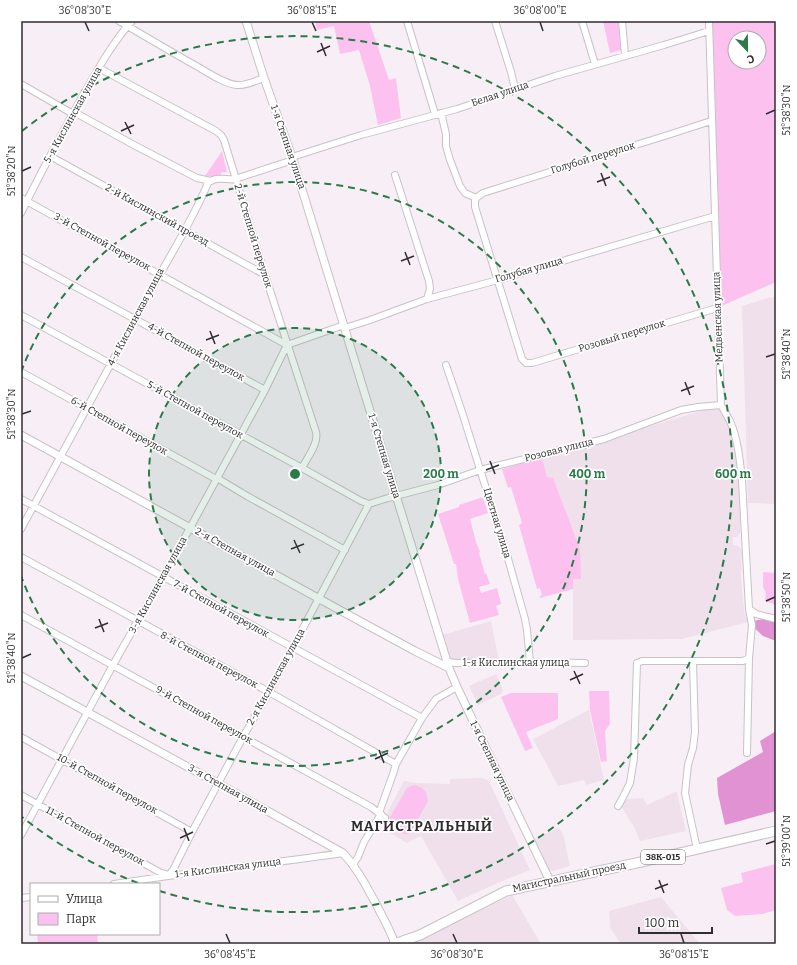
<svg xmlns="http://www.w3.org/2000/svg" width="797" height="965" font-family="Bitter,serif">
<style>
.built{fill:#efe0ec}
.green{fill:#fdc1f0;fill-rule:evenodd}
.forest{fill:#e192d2}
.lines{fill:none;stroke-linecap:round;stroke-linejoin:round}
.minor-casing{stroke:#c9c1c7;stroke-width:8}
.tertiary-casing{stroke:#c9c1c7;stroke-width:9}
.primary-casing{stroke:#c9c1c7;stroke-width:11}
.minor{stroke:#fff;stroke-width:6}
.tertiary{stroke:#fff;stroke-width:7}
.primary{stroke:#fff;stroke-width:9}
.ticks{fill:none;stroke:#302d30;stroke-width:1.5}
.ring{fill:none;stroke:#2a7a4a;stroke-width:2;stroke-dasharray:7 5}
.labels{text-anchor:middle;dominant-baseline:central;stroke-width:3.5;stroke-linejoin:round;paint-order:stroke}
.shield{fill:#fff;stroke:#6e6c6e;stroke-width:1}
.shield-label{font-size:9px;font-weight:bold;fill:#302d30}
.street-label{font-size:10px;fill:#302d30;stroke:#fff}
.district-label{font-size:14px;font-weight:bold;letter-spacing:1px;fill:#302d30;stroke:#fff}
.centre{fill:#2a7a4a;stroke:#fff;stroke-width:2}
.ring-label{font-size:12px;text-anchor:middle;font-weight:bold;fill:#2a7a4a;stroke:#fff;stroke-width:3.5;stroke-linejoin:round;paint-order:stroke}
.neatline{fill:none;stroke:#302d30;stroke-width:1.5}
.ticks-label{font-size:10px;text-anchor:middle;fill:#302d30}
</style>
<rect width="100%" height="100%" fill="#f8eff6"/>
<path class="built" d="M 776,297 L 776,504 L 748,503 L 742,306 L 768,298 Z
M 721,405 L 729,426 L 737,459 L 740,498 L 740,533 L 737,537 L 733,537 L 733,545 L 737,545 L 742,550 L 741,578 L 744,611 L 748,622 L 682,639 L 573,640 L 573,579 L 580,579 L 547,478 L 542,458 Z
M 491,621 L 499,660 L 459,660 L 450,659 L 442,635 Z
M 496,674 L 503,690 L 501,694 L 478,705 L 469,686 Z
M 589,710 L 604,780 L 586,785 L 584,780 L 558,786 L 533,739 Z
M 482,778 L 489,781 L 530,870 L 500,882 L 458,901 L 421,836 L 407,843 L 385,830 L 388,811 L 404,781 L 416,783 L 450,784 L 450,779 Z
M 675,792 L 677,792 L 686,831 L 640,841 L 634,827 L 621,806 L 626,799 L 643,798 L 647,805 Z
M 558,828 L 563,833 L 570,866 L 553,871 L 547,870 L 532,840 Z
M 512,895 L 541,944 L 413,944 Z
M 661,897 L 700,944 L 621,944 L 610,928 L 609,911 Z"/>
<path class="green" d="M 315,21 L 369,21 L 389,80 L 396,78 L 401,118 L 378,125 L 370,86 L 359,50 L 340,54 L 334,26 L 317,30 Z
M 603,21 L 618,21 L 621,50 L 610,53 Z
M 709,21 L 776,21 L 776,282 L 717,308 ZM 735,38 L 759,38 L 759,62 L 735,62 Z
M 222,151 L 227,172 L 222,172 L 219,177 L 205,176 Z
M 542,458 L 547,477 L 553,478 L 580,549 L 581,579 L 573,579 L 573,589 L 540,598 L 540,596 L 542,595 L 540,588 L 537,589 L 519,525 L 522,523 L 511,487 L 508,488 L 502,469 Z
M 483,497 L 488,513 L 470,519 L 476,542 L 480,552 L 479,553 L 485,574 L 486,573 L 490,584 L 479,587 L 481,593 L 497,588 L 501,604 L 496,606 L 499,615 L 470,623 L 458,579 L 456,564 L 454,564 L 438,514 L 459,507 L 459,505 Z
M 763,572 L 776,573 L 776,605 L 765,601 L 766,593 L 763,587 Z
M 589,691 L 609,691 L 610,724 L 605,731 L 607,761 L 601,762 L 590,710 Z
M 511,693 L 558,693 L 558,719 L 526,732 L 533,748 L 525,751 L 501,697 Z
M 415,785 L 421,787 L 426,792 L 428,801 L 412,830 L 408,834 L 404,834 L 393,828 L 390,823 L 390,817 L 407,788 L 411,786 Z
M 776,864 L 776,910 L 762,914 L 735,916 L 727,910 L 721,888 L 743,882 L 741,873 Z
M 37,934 L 97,934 L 98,944 L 38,944 Z"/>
<path class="forest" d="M 767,618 L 776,620 L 776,641 L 763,636 L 748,622 Z
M 776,731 L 776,811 L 725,825 L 718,794 L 717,778 L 763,752 L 760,741 Z"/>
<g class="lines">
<g class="minor-casing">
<path id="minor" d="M 119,21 C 146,37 173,53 200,68 C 210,74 225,84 237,85 C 245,86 255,81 264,78
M 407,21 L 435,114
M 495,21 L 511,72 L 515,89
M 582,21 L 595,64
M 622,21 L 625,55
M 709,21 L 721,405 C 724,410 727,416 730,421 C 738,439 740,461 742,480 L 749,609 L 752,625 L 749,658 L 747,753
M 99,68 L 216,131 L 221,135 L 224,140 L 265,275 L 316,432 C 319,443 307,458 302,468
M 21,84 L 73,114
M 74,112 L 134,145 L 197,178 L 211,181
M 441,113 L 446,134 L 446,146 L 450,160 L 460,186 L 465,193 L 476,198 L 475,201 L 475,207 L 522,359 L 526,363 L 532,363 L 717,308
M 50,156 L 265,275
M 292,157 L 361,135 L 457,109 L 555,76 L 664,45 L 709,31
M 395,175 L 429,281 L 430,289 L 427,299
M 21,198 L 287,345
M 476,198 L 483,193 L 597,157 L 671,134 L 711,121
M 21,213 C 40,174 61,135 82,97 C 97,71 112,43 132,21
M 21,257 L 265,390
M 21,315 L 302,468 L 361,501 L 369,504
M 345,328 L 370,320 L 427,299 L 498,280 L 715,216
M 446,365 L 462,412 L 507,555 L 525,619 L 527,630 L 530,662
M 21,372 L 216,479
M 217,478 L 247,496 L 345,550
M 21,499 L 422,718
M 21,529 C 62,453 104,377 145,301 C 166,262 191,224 208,183 C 215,176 226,180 235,179 L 293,160
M 21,557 L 269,692 L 396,764
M 749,609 L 756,614 L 776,619
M 21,615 L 371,807 L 385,818
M 447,662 L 457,663 L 530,662 L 585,663
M 693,662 L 695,732 L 693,748 L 688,765 L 685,793 L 697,849
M 21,737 L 192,832
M 21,795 L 161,873 L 169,875 L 173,870 L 192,832 L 243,737 L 269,692 L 369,504 L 388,498 L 438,485 L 480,470 L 604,439 L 681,410 L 698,407 L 721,405
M 618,806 L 622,799 L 630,783 L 634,758 L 637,663 L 642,661 L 743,661 L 749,658
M 379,813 L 393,774 L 396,764 L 422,718 L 436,699 L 457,687
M 21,835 L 113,665 L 190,528 L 265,390 L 287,345 L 344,325
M 353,864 L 358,857 L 364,842 L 381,814
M 114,884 C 190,872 267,864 343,853
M 21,898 L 31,897"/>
</g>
<g class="tertiary-casing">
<path id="tertiary" d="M 246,21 L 264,78 L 293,160 L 449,668 L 457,687 L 492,761 L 550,881
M 21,435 L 367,625 L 415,651 L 449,668
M 21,676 L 219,784 L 343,853 C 357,868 365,884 375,902 C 382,916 390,929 395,944"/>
</g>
<g class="primary-casing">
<path id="primary" d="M 394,944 L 420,935 L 506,891 L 641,862 L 776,831"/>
</g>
<use href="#minor" class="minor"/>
<use href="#tertiary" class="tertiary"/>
<use href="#primary" class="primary"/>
</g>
<path class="ticks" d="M 85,22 L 89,31M 312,22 L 316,31M 540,22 L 543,31M 321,43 L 326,56M 317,52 L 330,46M 766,114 L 775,110M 125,122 L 131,134M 121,131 L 134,125M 22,171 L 31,167M 601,173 L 606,186M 597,182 L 610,177M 405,252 L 410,265M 401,261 L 414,256M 210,331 L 215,344M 206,340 L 219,335M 766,357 L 775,354M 685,382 L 690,395M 681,391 L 694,386M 22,414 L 31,411M 490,461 L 495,474M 486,470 L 499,465M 294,540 L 300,553M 291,549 L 304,544M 766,601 L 775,597M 99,619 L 104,632M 95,628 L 108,623M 22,658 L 31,654M 574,671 L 580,684M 570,680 L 583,674M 379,750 L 384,763M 375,759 L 388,753M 184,828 L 189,841M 180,838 L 193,832M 766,844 L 775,841M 659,880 L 664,893M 655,889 L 668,884M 226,934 L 230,943M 453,934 L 457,943M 681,934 L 684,943"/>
<circle cx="295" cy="474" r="146" fill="#2a7a4a" fill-opacity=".12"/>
<g class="ring">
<circle cx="295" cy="474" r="146"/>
<path d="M21 372A292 292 0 1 1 21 576"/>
<path d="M138 883A438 438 0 0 1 22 817M22 131A438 438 0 1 1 160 891"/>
</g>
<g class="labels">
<rect class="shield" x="641" y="850" width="44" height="14" rx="3"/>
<g class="shield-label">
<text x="663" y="857">38К-015</text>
</g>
<g class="street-label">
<text transform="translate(500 94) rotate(-19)">Белая улица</text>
<text transform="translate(73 115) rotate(-61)">5-я Кислинская улица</text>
<text transform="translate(288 147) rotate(71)">1-я Степная улица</text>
<text transform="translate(593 158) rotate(-17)">Голубой переулок</text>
<text transform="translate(157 215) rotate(29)">2-й Кислинский проезд</text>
<text transform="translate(253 236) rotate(73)">2-й Степной переулок</text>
<text transform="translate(102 242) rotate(29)">3-й Степной переулок</text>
<text transform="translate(529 270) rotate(-16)">Голубая улица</text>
<text transform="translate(136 317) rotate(-62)">4-я Кислинская улица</text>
<text transform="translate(718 317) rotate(-92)">Медвенская улица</text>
<text transform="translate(622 336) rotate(-17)">Розовый переулок</text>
<text transform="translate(196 352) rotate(29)">4-й Степной переулок</text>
<text transform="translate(195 410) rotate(29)">5-й Степной переулок</text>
<text transform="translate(119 426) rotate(29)">6-й Степной переулок</text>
<text transform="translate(559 450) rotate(-14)">Розовая улица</text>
<text transform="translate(384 456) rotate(73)">1-я Степная улица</text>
<text transform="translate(497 523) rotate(73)">Цветная улица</text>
<text transform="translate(235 552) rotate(29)">2-я Степная улица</text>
<text transform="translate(158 585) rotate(-61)">3-я Кислинская улица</text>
<text transform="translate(221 609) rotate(29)">7-й Степной переулок</text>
<text transform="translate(209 660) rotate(28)">8-й Степной переулок</text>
<text x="516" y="663">1-я Кислинская улица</text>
<text transform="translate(276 677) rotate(-61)">2-я Кислинская улица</text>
<text transform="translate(204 715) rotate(29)">9-й Степной переулок</text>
<text transform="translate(492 761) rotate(64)">1-я Степная улица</text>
<text transform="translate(107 784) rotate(29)">10-й Степной переулок</text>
<text transform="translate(228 789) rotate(29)">3-я Степная улица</text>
<text transform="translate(95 836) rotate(29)">11-й Степной переулок</text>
<text transform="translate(228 868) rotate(-7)">1-я Кислинская улица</text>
<text transform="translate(569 877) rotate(-12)">Магистральный проезд</text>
</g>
<g class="district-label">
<text x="422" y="826">МАГИСТРАЛЬНЫЙ</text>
</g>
</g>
<circle cx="295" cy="474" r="6" class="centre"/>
<g class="ring-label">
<text x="441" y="478">200 m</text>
<text x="587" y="478">400 m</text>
<text x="733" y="478">600 m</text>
</g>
<rect width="797" height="965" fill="none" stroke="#ffffff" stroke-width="44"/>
<rect x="30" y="883" width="130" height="52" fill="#ffffff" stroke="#acabac"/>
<rect x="38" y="896" width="20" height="6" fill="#ffffff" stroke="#acabac"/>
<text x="66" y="903" font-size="12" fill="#302d30">Улица</text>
<rect x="38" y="913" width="20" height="12" fill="#fdc1f0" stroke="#acabac"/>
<text x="66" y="923" font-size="12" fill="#302d30">Парк</text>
<g transform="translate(747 50) rotate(158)"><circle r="19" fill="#ffffff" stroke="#acabac"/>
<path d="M0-3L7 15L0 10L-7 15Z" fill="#2a7a4a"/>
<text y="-6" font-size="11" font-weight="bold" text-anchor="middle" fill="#302d30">С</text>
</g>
<path d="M639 927v6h73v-6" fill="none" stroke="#302d30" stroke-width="2"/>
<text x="645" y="927" font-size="12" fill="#302d30" stroke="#ffffff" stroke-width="3" paint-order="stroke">100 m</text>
<rect x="22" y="22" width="753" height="921" class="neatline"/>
<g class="ticks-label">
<text x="85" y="14">36°08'30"E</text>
<text x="312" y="14">36°08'15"E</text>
<text x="540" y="14">36°08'00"E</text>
<text transform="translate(786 110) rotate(-90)" y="4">51°38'30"N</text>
<text transform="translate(11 171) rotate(-90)" y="4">51°38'20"N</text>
<text transform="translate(786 354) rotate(-90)" y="4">51°38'40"N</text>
<text transform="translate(11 414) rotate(-90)" y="4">51°38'30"N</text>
<text transform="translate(786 597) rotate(-90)" y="4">51°38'50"N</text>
<text transform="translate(11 658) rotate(-90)" y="4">51°38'40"N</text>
<text transform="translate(786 841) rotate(-90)" y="4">51°39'00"N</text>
<text x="230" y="958">36°08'45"E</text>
<text x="457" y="958">36°08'30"E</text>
<text x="684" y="958">36°08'15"E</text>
</g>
</svg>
